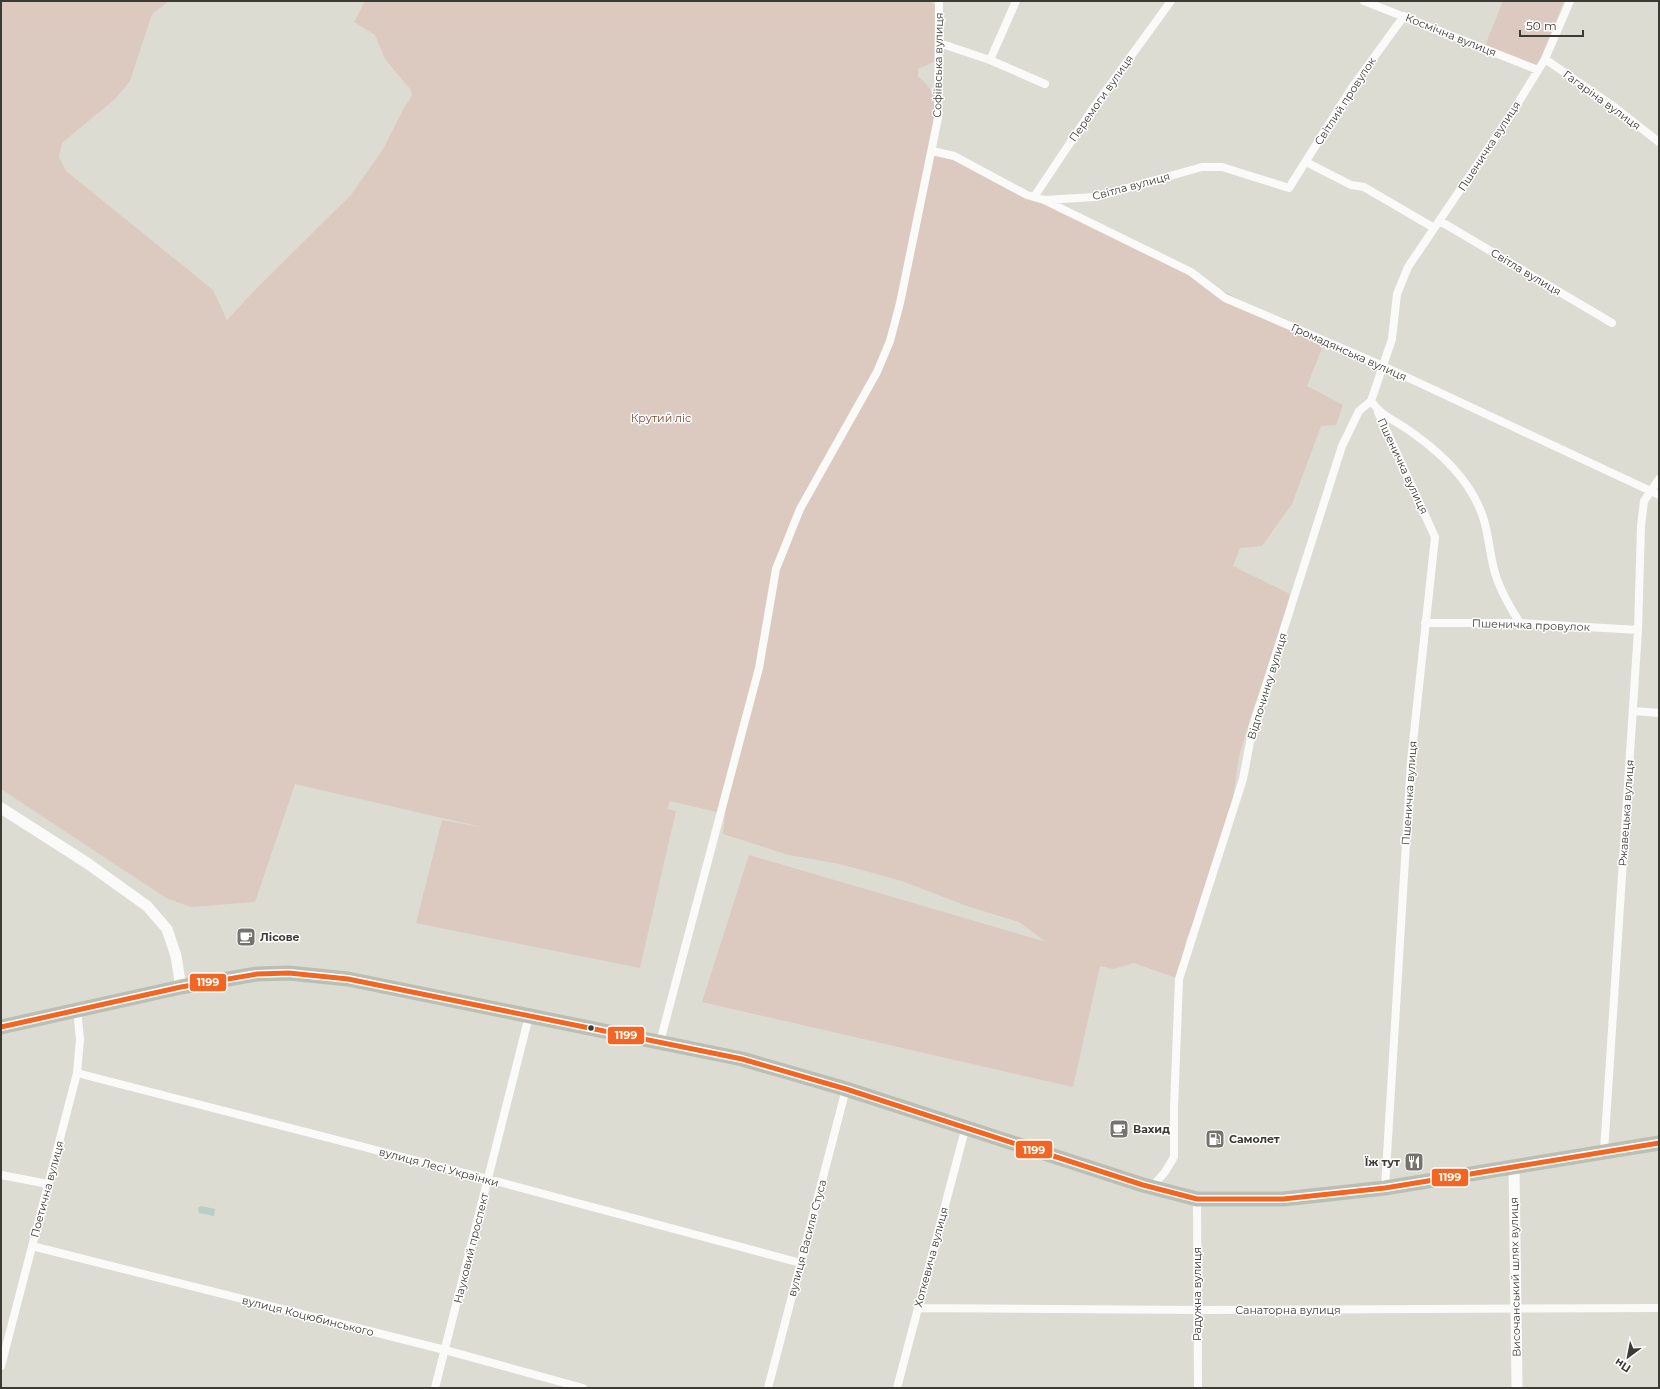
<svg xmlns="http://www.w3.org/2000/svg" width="1660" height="1389" font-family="Montserrat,sans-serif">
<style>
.green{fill:#dcc9bf}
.water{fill:#b6d0c3}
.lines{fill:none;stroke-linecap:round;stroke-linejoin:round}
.street{stroke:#fafaf8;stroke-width:8}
.secondary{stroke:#fafaf8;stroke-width:11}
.highway{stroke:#babfb5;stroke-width:15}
.bus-1-casing{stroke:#fff;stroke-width:8}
.bus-1{stroke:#f26522;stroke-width:5}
.bus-dot{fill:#3b3b34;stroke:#fff;stroke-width:1.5}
.labels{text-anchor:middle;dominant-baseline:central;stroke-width:3;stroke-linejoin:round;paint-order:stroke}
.street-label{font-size:11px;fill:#3b3b34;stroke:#fff}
.park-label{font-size:11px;fill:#7b4936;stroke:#fff}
.poi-label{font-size:11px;font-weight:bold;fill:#3b3b34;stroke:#fff;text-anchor:start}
.line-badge{stroke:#fff;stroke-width:1.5}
.badge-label{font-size:11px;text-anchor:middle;font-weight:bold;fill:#fff}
</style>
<rect width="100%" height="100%" fill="#dddcd3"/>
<path class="green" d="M 1,1 L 169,1 L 152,14 L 130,81 L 116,98 L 62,143 L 59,157 L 66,171 L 213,290 L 227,320 L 255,290 L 351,195 L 383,149 L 404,108 L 412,96 L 411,90 L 385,59 L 375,35 L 354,22 L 365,1 L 931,1 L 931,3 L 939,8 L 940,59 L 918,69 L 918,77 C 943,93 937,126 932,150 L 946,150 L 1026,196 L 1053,203 L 1324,343 L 1307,386 L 1343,405 L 1336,425 L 1321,426 L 1292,504 L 1262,546 L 1240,548 L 1233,566 L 1290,594 L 1273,660 L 1253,709 L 1239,756 L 1231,812 L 1204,900 L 1186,940 L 1179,979 L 1134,963 L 1113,969 L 1100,966 L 1073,1087 L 702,1002 L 749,855 L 1046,942 L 1019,922 L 967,906 L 902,881 L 840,864 L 789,855 L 723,834 L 725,814 L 670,801 L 667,809 L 676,811 L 640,968 L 416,923 L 442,820 L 486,828 L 295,784 L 255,902 L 191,907 L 166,898 L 1,789 Z
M 1503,1 L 1564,1 L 1537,67 L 1485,46 Z"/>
<path class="water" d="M 201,1206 L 215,1209 L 214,1216 L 199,1213 L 198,1208 Z"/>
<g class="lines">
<path class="street" d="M 1364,1 L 1538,70
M 939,43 L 990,60 L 1045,84
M 1545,59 L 1613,106 L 1659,142
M 990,60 L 1016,1
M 932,151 L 954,156 L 1027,195 L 1044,200 L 1095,197 L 1202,167 L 1222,167 L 1289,188 L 1353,86 L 1404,16
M 1306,162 L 1351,185 L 1364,187 L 1434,228
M 1034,197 L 1094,107 L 1171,1
M 1044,200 L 1191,272 L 1225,298 L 1383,366 L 1659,495
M 1440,221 L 1612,323
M 1371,401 L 1392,339 L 1397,294 L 1408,267 L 1510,116 L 1545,59 L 1570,1
M 1371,401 C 1381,415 1390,418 1404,427 C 1431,445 1457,467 1473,495 C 1488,521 1487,538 1493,565 C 1497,585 1509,606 1520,623
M 1378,412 L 1435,537 L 1411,761 L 1385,1188
M 1425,623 L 1520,623 L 1638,630
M 1633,711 L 1659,713
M 660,1042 L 759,668 L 776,569 L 800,509 L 877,372 L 890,341 L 900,303 L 938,118 L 939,1
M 77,1073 L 488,1179 L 801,1263
M 1604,1152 L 1638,630 L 1641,526 L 1644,501 L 1659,479
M 1,1175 L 48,1184
M 1152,1187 L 1165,1172 L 1174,1157 L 1174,1108 L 1179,979 L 1243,779 L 1253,726 L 1342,446 L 1359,411 L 1371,401
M 1197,1199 L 1198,1388
M 32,1246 L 445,1350 L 583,1388
M 918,1308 L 1198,1310 L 1659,1308
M 1,1366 L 77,1073 L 80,1039 L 77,1010
M 435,1388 L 529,1016
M 768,1388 L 846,1089
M 897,1388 L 966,1126"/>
<path class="secondary" d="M 1,808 L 87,863 L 147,906 L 167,929 L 176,956 L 181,987
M 1514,1167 L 1517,1388"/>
<path class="highway" d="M 1,1027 L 181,987 L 257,974 L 289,973 L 348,979 L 742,1059 L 846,1089 L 1143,1185 L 1197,1199 L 1283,1199 L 1385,1188 L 1659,1143"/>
<g class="bus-1-casing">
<path id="bus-1" d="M 1,1027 L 181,987 L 257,974 L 289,973 L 348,979 L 742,1059 L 846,1089 L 1143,1185 L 1197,1199 L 1283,1199 L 1385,1188 L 1659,1143"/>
</g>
<use href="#bus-1" class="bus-1"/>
</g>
<defs>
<g id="cafe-square" transform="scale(1)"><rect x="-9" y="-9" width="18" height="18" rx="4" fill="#74736c" stroke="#fff"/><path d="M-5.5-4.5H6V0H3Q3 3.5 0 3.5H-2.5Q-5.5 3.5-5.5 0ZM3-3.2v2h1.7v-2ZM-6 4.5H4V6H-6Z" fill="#fff"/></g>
<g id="fuel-square" transform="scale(1)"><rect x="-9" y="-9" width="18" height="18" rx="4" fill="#74736c" stroke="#fff"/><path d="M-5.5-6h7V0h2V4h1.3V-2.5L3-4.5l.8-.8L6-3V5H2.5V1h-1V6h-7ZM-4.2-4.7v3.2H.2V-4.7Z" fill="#fff"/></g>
<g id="restaurant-square" transform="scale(1)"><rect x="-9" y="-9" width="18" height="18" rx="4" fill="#74736c" stroke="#fff"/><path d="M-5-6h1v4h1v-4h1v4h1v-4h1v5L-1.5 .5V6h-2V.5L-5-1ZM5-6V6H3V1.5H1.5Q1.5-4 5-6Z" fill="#fff"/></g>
</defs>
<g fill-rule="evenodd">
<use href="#cafe-square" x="246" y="937"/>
<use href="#cafe-square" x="1119" y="1129"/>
<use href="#fuel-square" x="1215" y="1139"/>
<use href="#restaurant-square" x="1414" y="1162"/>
</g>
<circle class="bus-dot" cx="591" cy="1028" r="3.5"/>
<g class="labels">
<g class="street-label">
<text transform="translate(1451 35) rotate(22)">Космічна вулиця</text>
<text transform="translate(938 65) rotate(-89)">Софіївська вулиця</text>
<text transform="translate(1101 98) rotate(-55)">Перемоги вулиця</text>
<text transform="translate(1602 100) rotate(36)">Гагаріна вулиця</text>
<text transform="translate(1345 101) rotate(-57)">Світлий провулок</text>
<text transform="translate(1489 146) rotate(-57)">Пшеничка вулиця</text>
<text transform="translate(1131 186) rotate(-15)">Світла вулиця</text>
<text transform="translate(1526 272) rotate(31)">Світла вулиця</text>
<text transform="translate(1349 352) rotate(24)">Громадянська вулиця</text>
<text transform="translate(1403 466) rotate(65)">Пшеничка вулиця</text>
<text transform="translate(1531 625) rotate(2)">Пшеничка провулок</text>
<text transform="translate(1267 686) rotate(-73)">Відпочинку вулиця</text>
<text transform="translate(1409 793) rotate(-86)">Пшеничка вулиця</text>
<text transform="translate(1626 813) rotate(-86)">Ржавецька вулиця</text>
<text transform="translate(439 1167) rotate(15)">вулиця Лесі Українки</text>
<text transform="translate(47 1189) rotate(-75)">Поетична вулиця</text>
<text transform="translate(807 1238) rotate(-75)">вулиця Василя Стуса</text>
<text transform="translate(471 1248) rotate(-76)">Науковий проспект</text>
<text transform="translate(931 1257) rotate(-75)">Хоткевича вулиця</text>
<text transform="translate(1515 1277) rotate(-91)">Височанський шлях вулиця</text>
<text transform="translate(1197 1294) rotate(-90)">Радужна вулиця</text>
<text x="1288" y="1310">Санаторна вулиця</text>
<text transform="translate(308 1316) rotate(14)">вулиця Коцюбинського</text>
</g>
<g class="park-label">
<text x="661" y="418">Крутий ліс</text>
</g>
<g class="poi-label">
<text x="260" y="937">Лісове</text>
<text x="1133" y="1129">Вахид</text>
<text x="1229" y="1139">Самолет</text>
<text x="1400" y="1162" text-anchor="end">Їж тут</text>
</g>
</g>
<g class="line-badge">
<rect x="189" y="973" width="38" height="19" rx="4" fill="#f26522"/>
<rect x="607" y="1026" width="38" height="19" rx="4" fill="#f26522"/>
<rect x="1015" y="1140" width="38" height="19" rx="4" fill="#f26522"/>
<rect x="1431" y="1168" width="38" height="19" rx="4" fill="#f26522"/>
</g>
<g class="badge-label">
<text x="208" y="986">1199</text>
<text x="626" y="1039">1199</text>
<text x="1034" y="1154">1199</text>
<text x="1450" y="1181">1199</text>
</g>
<rect width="1660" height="1389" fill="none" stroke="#3b3b34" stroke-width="4"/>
<g transform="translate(1628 1357) rotate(212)" stroke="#ffffff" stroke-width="3" paint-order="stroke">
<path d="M0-3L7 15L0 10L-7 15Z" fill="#3b3b34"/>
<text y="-6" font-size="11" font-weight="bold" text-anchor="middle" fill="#3b3b34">Пн</text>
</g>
<path d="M1520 30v6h63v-6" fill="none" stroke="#3b3b34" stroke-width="2"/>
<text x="1526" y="30" font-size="12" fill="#3b3b34" stroke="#ffffff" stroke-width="3" paint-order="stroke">50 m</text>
</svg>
